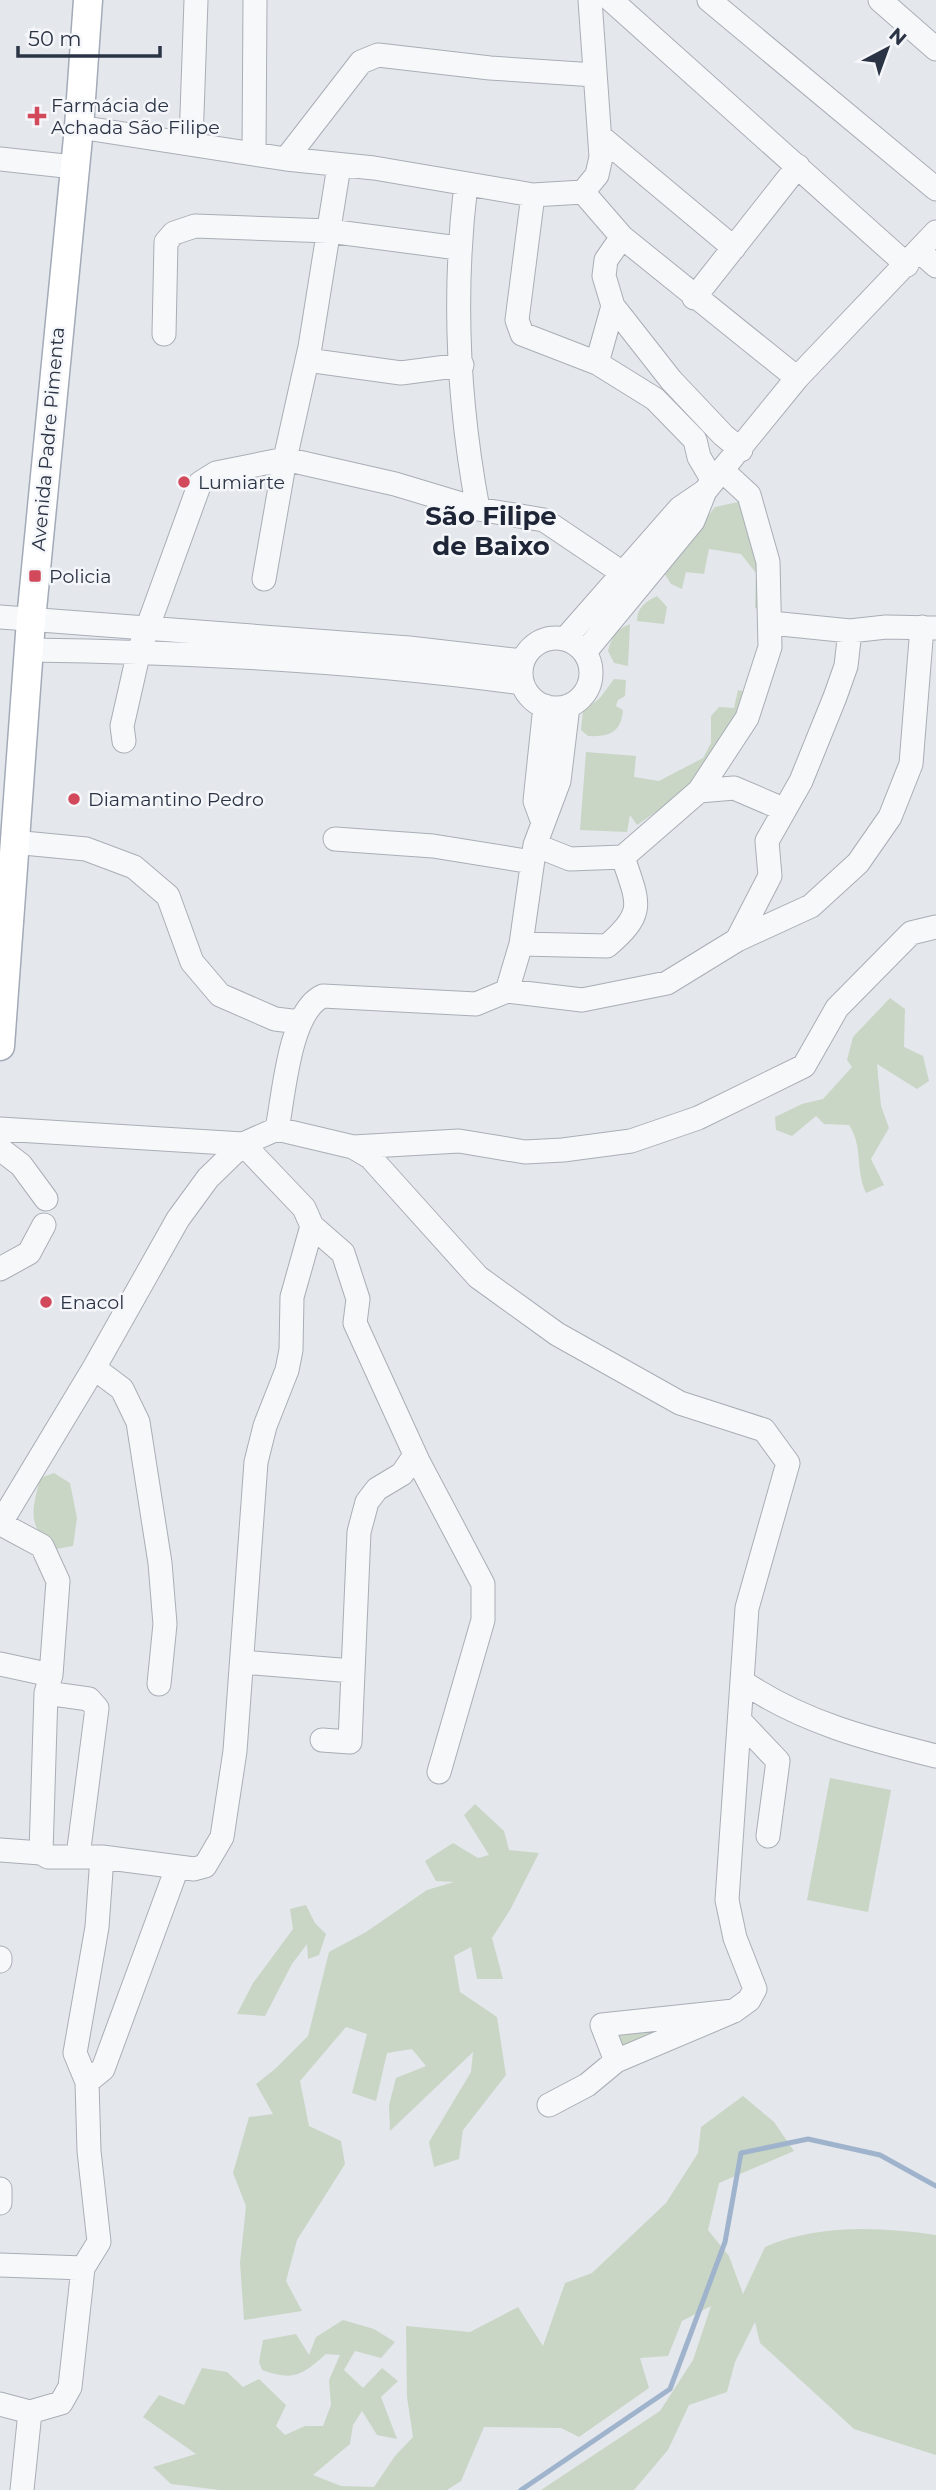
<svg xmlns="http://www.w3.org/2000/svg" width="936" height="2490" font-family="Montserrat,sans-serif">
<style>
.green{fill:#c9d6c5}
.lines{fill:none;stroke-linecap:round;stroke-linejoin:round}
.stream{stroke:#9fb4cc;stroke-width:5}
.minor-casing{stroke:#a9aeb7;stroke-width:25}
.major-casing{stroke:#a3abb8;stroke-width:31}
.minor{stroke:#f7f8fa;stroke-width:23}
.major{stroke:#fff;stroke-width:28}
.poi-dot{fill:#d1495b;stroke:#f4f6f9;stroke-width:2.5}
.labels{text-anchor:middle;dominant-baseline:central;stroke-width:5;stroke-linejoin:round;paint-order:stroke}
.poi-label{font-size:19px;fill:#2b3445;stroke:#f4f6f9;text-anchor:start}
.street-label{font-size:19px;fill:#2b3445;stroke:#f4f6f9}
.district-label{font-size:26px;font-weight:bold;fill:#1d2536;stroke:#f4f6f9}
</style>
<rect width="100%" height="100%" fill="#e4e7ec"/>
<path class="green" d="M 738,502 C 761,516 762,583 764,609 L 755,608 L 756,573 L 741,554 L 709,549 L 704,574 L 686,572 L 682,589 L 671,584 L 664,573 L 715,507 Z
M 657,596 L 667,607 L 664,624 L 637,621 C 637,608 645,602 657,596 Z
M 630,624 L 628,666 L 614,663 L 608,651 C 612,637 616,630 630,624 Z
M 614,679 L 626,680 L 625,696 L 618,700 L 616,706 L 623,710 C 621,733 609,737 588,736 L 581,730 L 583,711 L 600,698 Z
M 738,690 L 748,692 L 704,774 L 673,800 L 637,825 L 630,815 L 627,832 L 580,830 L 586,752 L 636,756 L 634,777 L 659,781 L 703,758 L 711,743 L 711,716 L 719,707 L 734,708 Z
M 890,998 L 905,1009 L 904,1047 L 923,1056 L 929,1081 L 917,1089 L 877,1064 L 881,1106 L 889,1128 L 871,1159 L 884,1185 L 866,1193 C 855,1169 863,1145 849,1125 L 824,1124 L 816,1116 L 792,1136 L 776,1130 L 775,1117 L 802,1104 L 823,1099 L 852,1067 L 847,1060 L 853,1037 Z
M 54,1473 L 70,1483 L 77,1518 L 73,1546 L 56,1549 C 26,1526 32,1512 40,1478 Z
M 830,1778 L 891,1790 L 868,1912 L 807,1900 Z
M 475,1804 L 504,1831 L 509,1850 L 539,1853 L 510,1910 L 492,1938 L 503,1979 L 477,1979 L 471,1947 L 454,1956 L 460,1992 L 497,2017 L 506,2075 L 463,2130 L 459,2159 L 434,2167 L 429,2142 L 471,2072 L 473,2052 L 390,2131 L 389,2105 L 396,2078 L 426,2066 L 412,2049 L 387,2053 L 376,2101 L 352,2093 L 367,2034 L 346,2027 L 300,2081 L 309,2126 L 341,2141 L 345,2164 L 297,2240 L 286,2281 L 302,2311 L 244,2320 L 240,2263 L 246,2206 L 233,2173 L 249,2117 L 273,2114 L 256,2084 L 275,2069 L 308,2036 L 329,1952 L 366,1932 L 427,1890 L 454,1882 L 436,1881 L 425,1861 L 453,1843 L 478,1858 L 489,1855 L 464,1815 Z
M 306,1905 L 315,1923 L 326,1934 L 319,1955 L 308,1959 L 307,1944 L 292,1964 L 265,2016 L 237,2014 L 253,1983 L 293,1929 L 290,1909 Z
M 630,2030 L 650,2033 L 643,2042 L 623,2051 L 616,2033 Z
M 743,2096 L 774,2122 L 794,2151 L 719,2183 L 708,2230 L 729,2256 L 743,2294 L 765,2247 C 818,2224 880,2227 936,2235 L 936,2455 L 854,2429 L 760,2343 L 755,2322 L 735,2362 L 727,2392 L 689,2405 L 668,2450 L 634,2490 L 541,2490 L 660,2411 L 693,2360 L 711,2306 L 682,2321 L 668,2356 L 640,2358 L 649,2388 L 579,2437 L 561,2428 L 484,2427 L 461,2481 L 447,2490 L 220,2490 L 171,2484 L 153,2467 L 196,2454 L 143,2417 L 159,2395 L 184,2405 L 202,2368 L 227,2372 L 243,2387 L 259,2379 L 286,2405 L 276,2426 L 285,2435 L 305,2426 L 323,2426 L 331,2405 L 329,2380 L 340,2355 L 326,2354 C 301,2376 294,2381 262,2370 L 259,2362 L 263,2340 L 296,2334 L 309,2355 L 316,2337 L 343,2320 L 374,2329 L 395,2342 L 381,2358 L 355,2351 L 344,2370 L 363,2388 L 382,2368 L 398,2381 L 381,2397 L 397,2439 L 377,2435 L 362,2411 L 353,2425 L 350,2444 L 313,2475 L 341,2486 L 374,2487 L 395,2456 L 413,2437 L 407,2397 L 406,2326 L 470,2332 L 518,2307 L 543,2346 L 565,2283 L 592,2273 L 666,2203 L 698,2153 L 701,2127 Z"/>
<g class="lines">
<path class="stream" d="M 521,2490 L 670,2389 L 725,2242 L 741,2153 L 808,2139 L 880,2155 L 936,2186"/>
<g class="minor-casing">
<path id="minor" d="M 611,0 L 907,265
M 709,0 L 936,189
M 880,0 L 936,49
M 79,127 L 286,159 L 374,168 L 533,195 L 583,192 L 597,175 L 601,157 L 590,0
M 601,137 L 734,248
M 191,142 L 196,0
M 254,154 L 255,0
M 0,159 L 74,167
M 286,159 L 361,62 L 378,55 L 490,68 L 595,75
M 466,184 C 453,291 458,403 478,509
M 583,192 L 622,237 L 797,378
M 533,195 L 517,320 L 522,334 L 597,363 L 655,399 L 695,440 L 699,457 L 713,481
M 622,237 L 606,260 L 604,276 L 613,306 L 671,380 L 723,435 L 741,450
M 919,251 L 936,266
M 694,298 L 798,166
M 164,334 L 166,242 L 174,233 L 195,226 L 329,231 L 458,248
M 307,360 L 401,373 L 462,365
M 597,363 L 613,306
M 264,579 L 285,459 L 395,484 L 478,509 L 544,520 L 624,574
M 0,617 L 409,648 L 522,661
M 771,623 L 850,631 L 886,627 L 936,628
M521 673a35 35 0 1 1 70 0a35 35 0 1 1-70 0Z
M 565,639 L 680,508 L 705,491 L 797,378 L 936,232
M 29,650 C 193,652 359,661 522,683
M 585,652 L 693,521 L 705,491
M 568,706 L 559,781 L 535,845 L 570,859 L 623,857 L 699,791 L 747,718 L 770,647 L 768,562 L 749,495 L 723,471
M 124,741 L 122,726 L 139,651 L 200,483 L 216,473 L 285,459 L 310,347 L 339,166
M 699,791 L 734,788 L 783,809
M 542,820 L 535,801 L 545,706
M 335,839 L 433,846 L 532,862
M 13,842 L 86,849 L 134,867 L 168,896 L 192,962 L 220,995 L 275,1019 L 300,1022
M 737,940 L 770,876 L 767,841 L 801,781 L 835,697 L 846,666 L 850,631
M 521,944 L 607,946 C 647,912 638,903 623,857
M 507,991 L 582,1000 L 667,983 L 737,940 L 811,906 L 858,863 L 890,817 L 911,764 L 922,627
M 0,1129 L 243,1144 L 304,1208 L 312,1226 L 292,1297 L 291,1350 L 287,1370 L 265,1426 L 256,1462 L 235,1751 L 222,1837 L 205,1866 L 194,1869 L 102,1857 L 48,1857 L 41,1853 L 46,1693 L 51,1675 L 0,1664
M 277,1129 C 284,1095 289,1011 323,996 L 476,1004 L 507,991 L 521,944 L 535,845
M 353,1147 L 459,1141 L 525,1152 L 563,1150 L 631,1141 L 698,1118 L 804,1066 L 837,1008 L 911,933 L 936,927
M 0,1149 L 21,1165 L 46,1199
M 312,1226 L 343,1253 L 358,1299 L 355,1323 L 418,1461 L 483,1584 L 483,1620 L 439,1772
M 0,1269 L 29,1253 L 44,1225
M 94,1368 L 122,1389 L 138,1422 L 160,1563 L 165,1624 L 159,1684
M 0,1524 L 94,1368 L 178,1219 L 208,1178 L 243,1144 L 277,1129 L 353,1147 L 370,1157 L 478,1277 L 557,1334 L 680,1403 L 764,1430 L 788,1463 L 747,1608 L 727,1900 L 735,1938 L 755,1989 L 749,2000 L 734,2011 L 616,2061 L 602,2025 L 734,2011
M 1,1524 L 42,1546 L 58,1581 L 51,1675
M 242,1662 L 353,1671
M 743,1682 C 802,1722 867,1739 936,1756
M 46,1693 L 89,1699 L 97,1708 L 78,1856
M 741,1722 L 778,1761 L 768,1836
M 322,1740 L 350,1742 L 359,1532 L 367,1502 L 377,1489 L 402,1474 L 415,1455
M 0,1850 L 41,1853
M 0,1958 L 0,1961
M 87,2082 L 75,2053 L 97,1927 L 102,1857
M 549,2105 L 587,2085 L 616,2061
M 0,2189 L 0,2203
M 0,2265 L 83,2268 L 99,2242 L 89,2151 L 87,2082 L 103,2069 L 177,1868
M 0,2404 L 30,2412
M 22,2490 L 30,2412 L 61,2403 L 70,2387 L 83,2268"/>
</g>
<g class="major-casing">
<path id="major" d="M 0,1046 L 31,620 L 79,127 L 88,0"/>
</g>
<use href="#minor" class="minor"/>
<use href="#major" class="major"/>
</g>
<g class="poi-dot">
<path d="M33.5 105.5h7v7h7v7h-7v7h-7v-7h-7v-7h7z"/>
<circle cx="184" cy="482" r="7"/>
<rect x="28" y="569" width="14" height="14" rx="3.5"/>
<circle cx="74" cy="799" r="7"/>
<circle cx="46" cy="1302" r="7"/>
</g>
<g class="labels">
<g class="poi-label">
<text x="51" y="105">Farmácia de<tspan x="51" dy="22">Achada São Filipe</tspan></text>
<text x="198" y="482">Lumiarte</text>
<text x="49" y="576">Policia</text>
<text x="88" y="799">Diamantino Pedro</text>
<text x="60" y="1302">Enacol</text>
</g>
<g class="street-label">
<text transform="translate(48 439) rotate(-85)">Avenida Padre Pimenta</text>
</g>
<g class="district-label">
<text x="491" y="516">São Filipe<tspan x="491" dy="30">de Baixo</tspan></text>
</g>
</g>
<g transform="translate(887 49) rotate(41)" stroke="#f4f6f9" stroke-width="5" paint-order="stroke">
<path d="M0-5L12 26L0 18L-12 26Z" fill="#2b3445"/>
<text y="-10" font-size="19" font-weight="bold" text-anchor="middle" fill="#2b3445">N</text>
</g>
<path d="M18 46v10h142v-10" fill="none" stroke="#2b3445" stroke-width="3.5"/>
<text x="28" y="46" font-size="21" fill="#2b3445" stroke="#f4f6f9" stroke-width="5" paint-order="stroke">50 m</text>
</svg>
